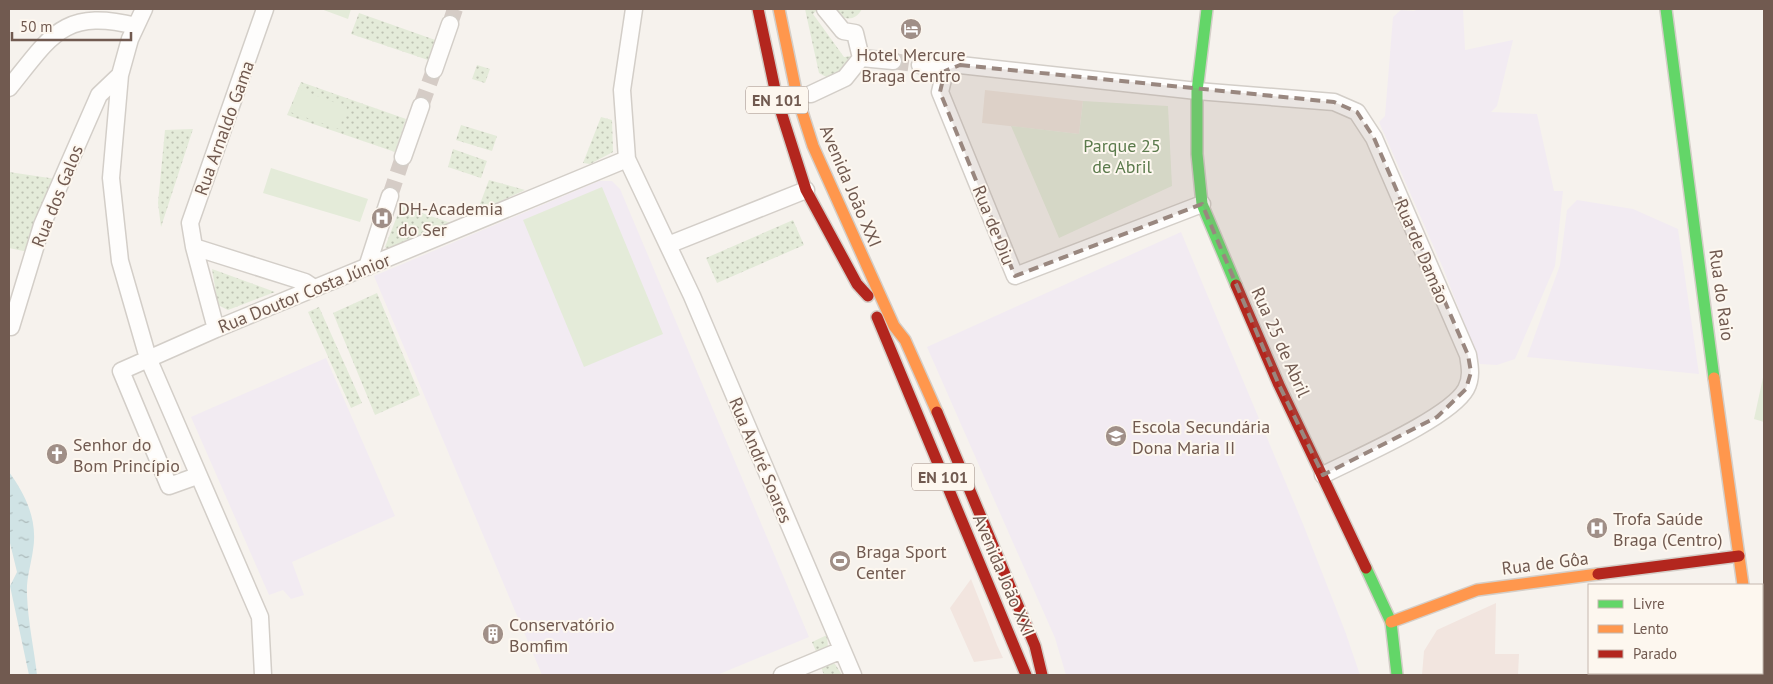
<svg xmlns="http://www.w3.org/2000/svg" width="1773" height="684" font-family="'PT Sans',sans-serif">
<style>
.residential{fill:#eee4db}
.commercial{fill:#f2e5df}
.education{fill:#f2ebf2}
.grass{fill:url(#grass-dots)}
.park{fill:#e4ebd9}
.water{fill:url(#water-ripples)}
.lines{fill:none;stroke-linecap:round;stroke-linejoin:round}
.street-tunnel{stroke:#d5ccc6;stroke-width:16;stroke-dasharray:16 8;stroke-linecap:butt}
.street-casing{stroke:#d3cec8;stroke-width:19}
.fast-casing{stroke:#d4cec8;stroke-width:14}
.slow-casing{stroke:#d4cec8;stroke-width:14}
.jam-casing{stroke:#d4cec8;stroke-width:14}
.street{stroke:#fefdfc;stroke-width:16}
.fast{stroke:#63d668;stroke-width:11}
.slow{stroke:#ff974d;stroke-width:11}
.jam{stroke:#b3261e;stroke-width:11}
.marked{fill:#99877f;fill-opacity:0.2;stroke:#99877f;stroke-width:4;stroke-dasharray:10 6;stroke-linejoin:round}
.labels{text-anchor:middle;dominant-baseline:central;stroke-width:4;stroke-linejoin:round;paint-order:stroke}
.shield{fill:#fdf7ef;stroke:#9b8980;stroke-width:1}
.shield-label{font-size:16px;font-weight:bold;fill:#715a50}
.poi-label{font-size:18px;fill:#715a50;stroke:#fdf7ef;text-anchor:start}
.street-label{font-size:18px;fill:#715a50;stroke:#fdf7ef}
.park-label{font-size:18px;fill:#5b7a4c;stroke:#fdf7ef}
</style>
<defs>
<pattern id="grass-dots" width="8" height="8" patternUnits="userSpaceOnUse" patternTransform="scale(1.25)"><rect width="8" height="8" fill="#e4ebd9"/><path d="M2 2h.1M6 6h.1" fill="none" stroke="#bdc1b2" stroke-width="1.8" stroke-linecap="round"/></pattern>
<pattern id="water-ripples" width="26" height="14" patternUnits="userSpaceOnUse" patternTransform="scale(1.25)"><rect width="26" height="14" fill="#d0e3e5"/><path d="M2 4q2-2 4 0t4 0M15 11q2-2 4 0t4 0" fill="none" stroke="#adbbbc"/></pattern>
</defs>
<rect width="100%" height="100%" fill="#f6f2ed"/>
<path class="residential" d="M 985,90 L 1083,101 L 1079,134 L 982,123 Z"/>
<path class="commercial" d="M 971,579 L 997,645 L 1003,658 L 974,662 L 950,608 Z
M 1496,603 L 1495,654 L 1519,654 L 1518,675 L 1422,675 L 1424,651 L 1437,630 Z"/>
<path class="education" d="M 1418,9 L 1463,9 L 1465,50 L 1513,40 L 1497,106 L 1491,112 L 1537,114 L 1554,191 L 1563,191 L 1555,266 L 1515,359 L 1497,365 L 1480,364 L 1443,268 L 1379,122 L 1385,116 L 1393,17 L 1401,10 L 1414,11 Z
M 599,181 L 612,181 L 620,189 L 809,637 L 717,675 L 542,675 L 374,276 Z
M 1577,200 L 1633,209 L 1678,229 L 1699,374 L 1527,357 L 1560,265 L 1567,210 Z
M 1181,232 L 1303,524 L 1345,631 L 1360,675 L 1066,675 L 1055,638 L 927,347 Z
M 326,358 L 395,516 L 292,562 L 304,595 L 291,599 L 283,590 L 269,595 L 191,417 Z"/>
<path class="grass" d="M 805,9 L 818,9 L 813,14 L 844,57 L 851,56 L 840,74 L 830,79 L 819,73 Z
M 831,9 L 862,9 C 854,24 840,19 831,9 Z
M 359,13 L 438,41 L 431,61 L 351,34 Z
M 477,65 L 490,69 L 485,83 L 472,79 Z
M 301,82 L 406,119 L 395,152 L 287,115 Z
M 601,117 L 612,120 L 613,152 L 590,164 L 583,163 Z
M 461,125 L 497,136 L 492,151 L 456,140 Z
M 193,129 L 161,227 L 158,203 L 165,130 Z
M 453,149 L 487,161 L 481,178 L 448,167 Z
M 9,172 L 56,179 L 28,252 L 9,248 Z
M 489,180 L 525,190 L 477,212 Z
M 401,206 L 451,223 L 388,249 L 385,247 Z
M 793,220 L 804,245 L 717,283 L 706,258 Z
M 212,269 L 275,292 L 228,310 L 218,305 Z
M 377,293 L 420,395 L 375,415 L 333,313 Z
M 319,307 L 362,403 L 351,408 L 308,312 Z
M 827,635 L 828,648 L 818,656 L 812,642 Z
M 828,662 L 835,664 L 842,675 L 824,675 L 821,667 Z"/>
<path class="park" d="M 321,9 L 351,9 L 348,19 Z
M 298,89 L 347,107 L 339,129 L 290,112 Z
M 1083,101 L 1168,106 L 1172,186 L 1059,238 L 1011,126 L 1079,134 Z
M 271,168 L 368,199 L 360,222 L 263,193 Z
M 602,187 L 663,334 L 584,367 L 523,220 Z
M 1764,373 L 1764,422 L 1754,419 Z"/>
<path class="water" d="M 9,472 C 26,495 38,521 33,550 C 31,565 26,579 27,595 C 28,622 34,649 37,675 L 29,675 L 10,586 L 17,572 L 9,539 Z"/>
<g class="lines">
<path class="street-tunnel" d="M 450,24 L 455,9
M 893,61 L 920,65
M 421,106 L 434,70
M 390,196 L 403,157"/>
<g class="street-casing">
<path id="street" d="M 144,9 L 130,39 L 120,75 L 111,178 L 120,261 L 148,358 L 260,617 L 263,675
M 634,9 L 622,90 L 627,159 L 692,296 L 853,675
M 825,9 L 843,31 L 855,33 L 861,58
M 861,58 L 893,61
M 920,65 L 945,71 L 960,65 L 1197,91 L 1334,102 L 1357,112 L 1374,138 L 1468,355 C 1470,367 1472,378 1466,389 C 1450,418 1356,458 1323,475
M 434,70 L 450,24
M 945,71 L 940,92 L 1015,276 L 1202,204
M 9,88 C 51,36 63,8 136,26
M 811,94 L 845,78 L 861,58
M 403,157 L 421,106
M 668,245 L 806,190
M 194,247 L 305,282 L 314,288
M 367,267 L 390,196
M 11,327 L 42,225 L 99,95 L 120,75
M 216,329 L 194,247 L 190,223 L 265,9
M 197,476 L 169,486 L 121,371 L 216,329 L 627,159
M 782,675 L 842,650"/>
</g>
<g class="fast-casing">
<path id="fast" d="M 1207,9 L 1197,91 L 1197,154 L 1202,204 L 1236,285
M 1666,9 L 1714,378
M 1366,568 L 1391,622 L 1397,675"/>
</g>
<g class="slow-casing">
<path id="slow" d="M 779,9 L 797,96 L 813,146 L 894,326 L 905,340 L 937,412
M 1714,378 L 1743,585
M 1391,622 L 1477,590 L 1598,574"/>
</g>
<g class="jam-casing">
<path id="jam" d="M 758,9 L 777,99 L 806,190 L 857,284 L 868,296
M 1236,285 L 1279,385 L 1366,568
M 877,317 L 1026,675
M 937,412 L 1035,646 L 1042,675
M 1598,574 L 1739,556
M 1756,673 L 1756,675"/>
</g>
<use href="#street" class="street"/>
<use href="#fast" class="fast"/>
<use href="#slow" class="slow"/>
<use href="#jam" class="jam"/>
</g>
<path class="marked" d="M 960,65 L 1334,102 L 1357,112 L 1374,138 L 1468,355 L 1471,372 L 1466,389 L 1437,417 L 1323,475 L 1279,385 L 1202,204 L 1015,276 L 940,92 L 945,71 Z"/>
<defs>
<g id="hotel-disc" transform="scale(1.125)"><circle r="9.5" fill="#a08f87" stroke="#fdf7ef"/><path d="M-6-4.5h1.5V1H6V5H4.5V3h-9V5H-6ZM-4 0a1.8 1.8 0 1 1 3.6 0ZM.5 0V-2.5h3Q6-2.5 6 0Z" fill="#fff"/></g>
<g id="hospital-disc" transform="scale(1.125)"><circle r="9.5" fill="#a08f87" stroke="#fdf7ef"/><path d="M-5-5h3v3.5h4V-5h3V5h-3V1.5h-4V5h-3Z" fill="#fff"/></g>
<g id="school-disc" transform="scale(1.125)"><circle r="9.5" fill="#a08f87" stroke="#fdf7ef"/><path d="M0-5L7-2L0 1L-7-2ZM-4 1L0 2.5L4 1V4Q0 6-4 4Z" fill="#fff"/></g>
<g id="church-disc" transform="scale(1.125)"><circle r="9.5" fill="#a08f87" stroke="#fdf7ef"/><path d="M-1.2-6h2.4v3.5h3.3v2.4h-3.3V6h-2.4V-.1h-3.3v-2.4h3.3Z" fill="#fff"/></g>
<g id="stadium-disc" transform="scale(1.125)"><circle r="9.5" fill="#a08f87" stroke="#fdf7ef"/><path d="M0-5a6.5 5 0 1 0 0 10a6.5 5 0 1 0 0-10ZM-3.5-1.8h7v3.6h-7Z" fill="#fff"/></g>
<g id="building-disc" transform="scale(1.125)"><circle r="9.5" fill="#a08f87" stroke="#fdf7ef"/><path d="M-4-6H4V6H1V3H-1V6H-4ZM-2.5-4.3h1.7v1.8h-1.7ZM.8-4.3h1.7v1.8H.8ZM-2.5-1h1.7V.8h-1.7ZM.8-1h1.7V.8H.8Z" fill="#fff"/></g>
</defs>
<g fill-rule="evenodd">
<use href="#hotel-disc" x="911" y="29"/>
<use href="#hospital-disc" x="382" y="218"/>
<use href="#school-disc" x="1116" y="436"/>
<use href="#church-disc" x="57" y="454"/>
<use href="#hospital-disc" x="1597" y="528"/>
<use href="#stadium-disc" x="840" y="561"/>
<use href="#building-disc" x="493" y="634"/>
</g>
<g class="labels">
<g class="shield">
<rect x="746" y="86.5" width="62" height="27" rx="4"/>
<rect x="912" y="463.5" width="62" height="27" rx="4"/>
</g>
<g class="shield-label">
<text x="777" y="100">EN 101</text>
<text x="943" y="477">EN 101</text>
</g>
<g class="poi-label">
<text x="911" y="54" text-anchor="middle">Hotel Mercure<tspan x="911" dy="21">Braga Centro</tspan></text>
<text x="398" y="208">DH-Academia<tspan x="398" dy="21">do Ser</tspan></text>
<text x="1132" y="426">Escola Secundária<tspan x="1132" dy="21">Dona Maria II</tspan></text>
<text x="73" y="444">Senhor do<tspan x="73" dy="21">Bom Princípio</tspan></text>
<text x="1613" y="518">Trofa Saúde<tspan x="1613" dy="21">Braga (Centro)</tspan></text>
<text x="856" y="551">Braga Sport<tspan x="856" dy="21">Center</tspan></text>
<text x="509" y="624">Conservatório<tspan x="509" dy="21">Bomfim</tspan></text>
</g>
<g class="street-label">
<text transform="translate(224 128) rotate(-70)">Rua Arnaldo Gama</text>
<text transform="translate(851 186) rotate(67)">Avenida João XXI</text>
<text transform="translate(57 196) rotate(-68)">Rua dos Galos</text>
<text transform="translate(994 225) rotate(68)">Rua de Diu</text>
<text transform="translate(1422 251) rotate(67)">Rua de Damão</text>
<text transform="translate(304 293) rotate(-22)">Rua Doutor Costa Júnior</text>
<text transform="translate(1722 295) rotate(82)">Rua do Raio</text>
<text transform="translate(1281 342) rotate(66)">Rua 25 de Abril</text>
<text transform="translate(761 460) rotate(67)">Rua André Soares</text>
<text transform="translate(1545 563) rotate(-7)">Rua de Gôa</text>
<text transform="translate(1004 575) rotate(67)">Avenida João XXI</text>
</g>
<g class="park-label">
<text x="1122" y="145">Parque 25<tspan x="1122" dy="21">de Abril</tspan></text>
</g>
</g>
<rect width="1773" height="684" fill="none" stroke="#715a50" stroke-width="20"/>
<rect x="1588" y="584" width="175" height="90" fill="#fdf7ef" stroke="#c5b8af"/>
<rect x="1598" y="600" width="25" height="8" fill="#63d668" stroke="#c5b8af"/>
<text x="1633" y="609" font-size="15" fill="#715a50">Livre</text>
<rect x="1598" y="625" width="25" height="8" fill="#ff974d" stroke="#c5b8af"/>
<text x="1633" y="634" font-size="15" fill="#715a50">Lento</text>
<rect x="1598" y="650" width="25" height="8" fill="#b3261e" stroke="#c5b8af"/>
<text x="1633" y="659" font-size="15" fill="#715a50">Parado</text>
<path d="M12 32v8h119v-8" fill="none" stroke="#715a50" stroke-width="2.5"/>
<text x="20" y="32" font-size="15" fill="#715a50" stroke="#fdf7ef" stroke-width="4" paint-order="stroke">50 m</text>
</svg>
